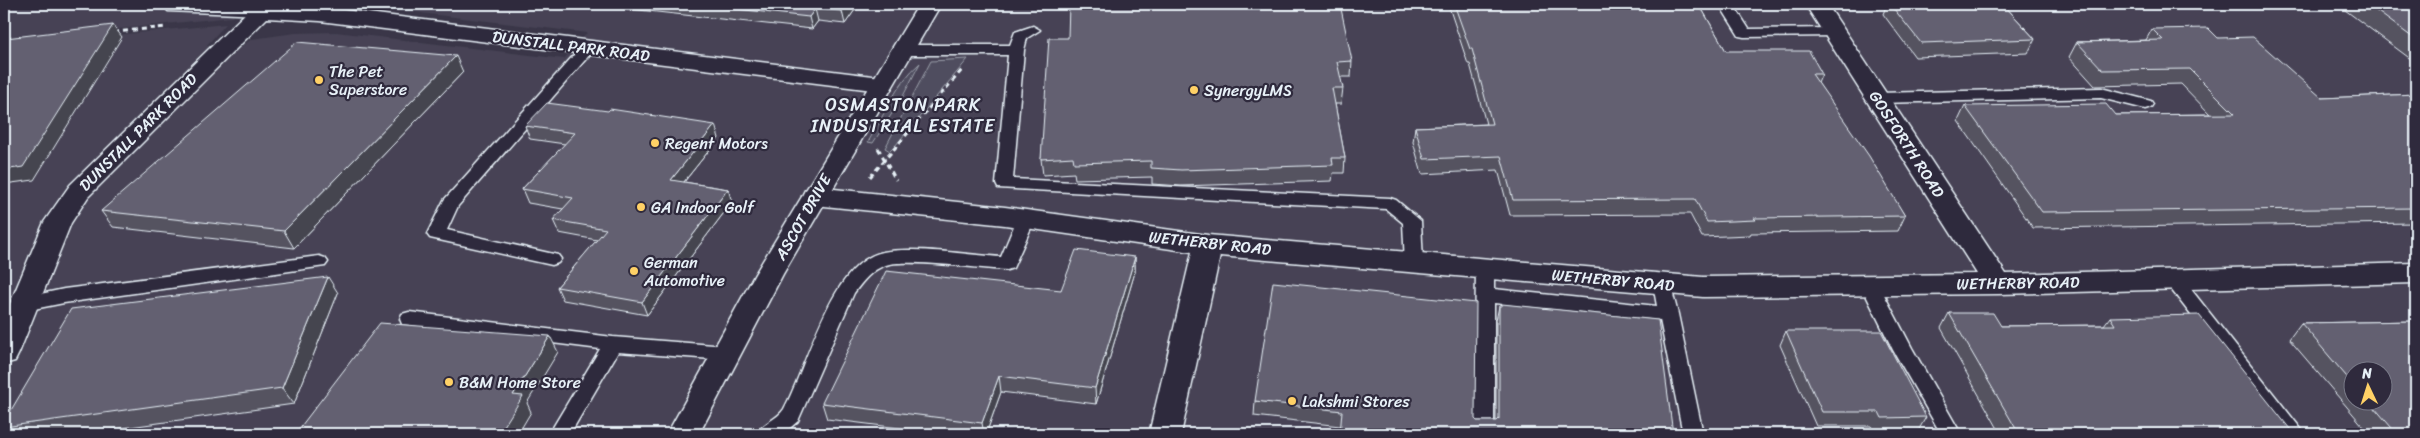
<svg xmlns="http://www.w3.org/2000/svg" width="2420" height="438" font-family="Sriracha,sans-serif">
<style>
.built{fill:#464354;fill-rule:evenodd}
.green{fill:#504e5f;stroke:#9ca0ac}
.lines{fill:none;stroke-linecap:round;stroke-linejoin:round}
.service-casing{stroke:#e8f1f8;stroke-width:3}
.minor-casing{stroke:#e8f1f8;stroke-width:3}
.tertiary-casing{stroke:#e8f1f8;stroke-width:3}
.path{stroke:#e8f1f8;stroke-width:3;stroke-dasharray:5 4;stroke-linecap:butt}
.service{fill:#2f2a3d;fill-rule:evenodd}
.minor{fill:#2f2a3d;fill-rule:evenodd}
.tertiary{fill:#2f2a3d;fill-rule:evenodd}
.wall{fill:#555361;stroke:#e8f1f8;fill-rule:evenodd}
.shaded-wall{fill:#45444f;stroke:#e8f1f8}
.building{fill:#636171;stroke:#e8f1f8}
.poi-dot{fill:#ffd166;stroke:#2f2a3d;stroke-width:2}
.labels{text-anchor:middle;dominant-baseline:central;stroke-width:4.5;stroke-linejoin:round;paint-order:stroke}
.street-label{font-size:16px;fill:#e8f1f8;stroke:#2f2a3d}
.poi-label{font-size:16px;fill:#e8f1f8;stroke:#2f2a3d;text-anchor:start}
.neighbourhood-label{font-size:18px;letter-spacing:1px;fill:#e8f1f8;stroke:#2f2a3d}
</style>
<rect width="100%" height="100%" fill="#3a3648"/>
<filter id="ink" filterUnits="userSpaceOnUse"><feTurbulence type="fractalNoise" baseFrequency=".02" numOctaves="2"/><feDisplacementMap in="SourceGraphic" scale="10" xChannelSelector="R" yChannelSelector="G"/><feConvolveMatrix kernelMatrix="1 2 1 2 8 2 1 2 1" color-interpolation-filters="sRGB"/></filter>
<g filter="url(#ink)">
<path class="built" d="M 4,4 L 245,4 L 232,17 L 4,41 Z
M 347,4 L 2416,4 L 2416,434 L 4,434 L 5,46 L 226,24 L 206,46 L 240,47 L 252,39 L 295,33 L 336,32 L 564,59 L 587,33 ZM 2352,370 L 2382,370 L 2382,400 L 2352,400 Z"/>
<path class="green" d="M 968,59 L 895,146 L 890,151 L 885,148 L 931,61 Z
M 920,63 L 902,98 L 873,143 L 868,142 C 884,116 896,83 920,63 Z"/>
<g class="lines">
<g class="service-casing">
<path id="service" d="M 173,4 L 261,7 L 268,11 L 261,15 L 168,11 L 166,8 Z
M 325,4 L 341,4 L 325,17 L 315,17 L 313,14 Z
M 1719,4 L 1733,4 L 1749,29 L 1834,28 L 1841,32 L 1834,36 L 1744,37 L 1739,36 Z
M 1033,26 L 1040,30 L 1027,38 L 1024,50 L 1013,179 L 1390,198 L 1396,200 L 1421,221 L 1423,263 L 1420,267 L 1414,269 L 1408,267 L 1405,263 L 1403,223 L 1386,209 L 998,188 L 996,184 L 1008,55 L 902,55 L 894,50 L 902,45 L 1010,45 L 1015,32 Z
M 587,44 L 592,46 L 595,49 L 592,52 L 458,206 L 447,230 L 558,255 L 561,259 L 558,263 L 552,265 L 430,238 L 427,234 L 444,200 L 582,46 Z
M 2101,88 L 2151,101 L 2153,104 L 2151,107 L 2145,109 L 2101,98 L 1877,103 L 1869,98 L 1877,93 Z
M 1026,213 L 1032,215 L 1035,219 L 1013,268 L 1007,270 C 984,269 903,258 886,265 C 871,270 863,281 854,293 L 798,421 L 783,434 L 757,434 C 762,423 777,420 784,409 C 808,366 830,263 883,252 C 913,246 969,255 1001,257 L 1017,219 L 1020,215 Z
M 319,256 L 325,258 L 328,262 L 325,266 L 64,303 L 24,311 L 17,309 L 15,304 L 17,299 L 64,289 Z
M 1485,263 L 1491,265 L 1494,269 L 1494,289 L 1657,306 L 1653,284 L 1655,279 L 1662,277 L 1669,279 L 1678,314 L 1703,434 L 1683,434 L 1660,320 L 1494,303 L 1494,434 L 1474,434 L 1476,269 L 1479,265 Z
M 2173,273 L 2179,274 L 2305,434 L 2283,434 L 2167,284 L 2164,279 L 2167,274 Z
M 1870,278 L 1877,280 L 1879,285 L 1912,348 L 1961,434 L 1941,434 L 1893,350 L 1861,285 L 1863,280 Z
M 409,312 L 613,337 L 726,346 L 733,348 L 736,353 L 733,358 L 726,360 L 618,352 L 570,434 L 549,434 L 600,349 L 402,324 L 400,319 L 402,314 Z"/>
</g>
<g class="minor-casing">
<path id="minor" d="M 255,4 L 320,7 L 881,77 L 890,79 L 893,84 L 890,89 L 881,91 L 320,21 L 267,18 L 88,197 L 71,223 L 19,353 L 15,361 L 4,364 L 4,318 L 44,222 L 70,185 Z
M 1805,4 L 1827,4 L 2006,274 L 2416,263 L 2416,283 L 1998,294 L 1703,297 L 1220,256 L 1181,434 L 1149,434 L 1192,252 L 1005,225 L 815,205 L 805,202 L 802,196 L 805,190 L 815,187 L 1005,207 L 1208,235 L 1703,277 L 1977,274 Z"/>
</g>
<g class="tertiary-casing">
<path id="tertiary" d="M 919,4 L 941,4 L 783,274 L 699,434 L 667,434 L 755,274 Z"/>
</g>
<path class="path" d="M 114,32 L 167,27
M 878,148 L 896,180
M 870,177 L 962,70"/>
<use href="#service" class="service"/>
<use href="#minor" class="minor"/>
<use href="#tertiary" class="tertiary"/>
</g>
<path class="wall" d="M 584,4 L 859,4 L 845,24 L 818,21 L 812,29 Z
M 1448,4 L 1699,4 L 1726,51 L 1822,74 L 1818,83 L 1905,216 L 1898,231 L 1751,233 L 1750,235 L 1702,237 L 1690,214 L 1510,215 L 1498,170 L 1422,174 L 1413,142 L 1415,127 L 1486,124 L 1470,64 L 1468,64 Z
M 1887,4 L 2003,4 L 2035,39 L 2028,53 L 1915,57 L 1883,14 Z
M 2337,4 L 2416,4 L 2416,63 Z
M 2152,29 L 2218,38 L 2322,98 L 2416,94 L 2416,223 L 2033,228 L 1958,121 L 1965,106 L 2115,115 L 2210,114 L 2181,84 L 2095,86 L 2069,57 L 2077,42 L 2146,40 Z
M 1068,38 L 1352,61 L 1351,77 L 1340,77 L 1343,88 L 1341,104 L 1335,104 L 1345,158 L 1344,173 L 1333,173 L 1332,181 L 1181,186 L 1152,184 L 1152,177 L 1075,179 L 1074,173 L 1043,175 L 1041,159 Z
M 463,72 L 294,248 L 113,227 L 101,211 Z
M 525,126 L 719,138 L 684,182 L 728,189 L 732,202 L 647,315 L 563,300 L 557,287 L 597,240 L 559,233 L 553,220 L 563,209 L 528,203 L 522,189 L 565,144 L 530,139 Z
M 1135,257 L 1135,272 L 1096,404 L 1001,392 L 986,434 L 948,434 L 827,419 L 822,403 L 1061,290 Z
M 338,293 L 294,404 L 80,434 L 7,434 L 4,430 L 4,422 Z
M 1499,306 L 1673,434 L 1340,426 L 1254,416 L 1255,401 L 1475,419 L 1477,421 L 1496,421 L 1496,321 Z
M 1949,313 L 2001,326 L 2104,325 L 2110,317 L 2294,434 L 2001,434 L 1941,328 Z
M 2416,321 L 2416,434 L 2370,434 L 2289,339 L 2301,323 ZM 2352,370 L 2382,370 L 2382,400 L 2352,400 Z
M 1786,331 L 1926,417 L 1918,431 L 1874,432 L 1871,426 L 1816,426 L 1780,345 Z"/>
<path class="shaded-wall" d="M 848,4 L 859,4 L 845,24 L 842,11 Z
M 815,9 L 818,21 L 812,29 L 809,17 Z
M 113,25 L 122,37 L 34,180 L 4,184 L 4,170 Z
M 456,56 L 463,72 L 294,248 L 284,231 Z
M 715,125 L 719,138 L 675,193 L 671,180 Z
M 728,189 L 732,202 L 647,315 L 642,302 Z
M 1135,257 L 1135,272 L 1096,404 L 1095,388 Z
M 328,277 L 338,293 L 294,404 L 282,388 Z
M 550,336 L 558,352 L 527,403 L 531,412 L 518,434 L 499,434 L 513,395 Z
M 999,376 L 1001,392 L 986,434 L 984,434 L 982,423 Z"/>
<path class="building" d="M 690,4 L 848,4 L 842,11 L 815,9 L 809,17 Z
M 1069,4 L 1340,4 L 1352,61 L 1337,62 L 1343,88 L 1332,88 L 1345,158 L 1332,158 L 1333,165 L 1181,170 L 1151,168 L 1151,161 L 1074,163 L 1073,157 L 1041,159 L 1049,38 L 1068,38 Z
M 1454,4 L 1699,4 L 1726,51 L 1809,51 L 1822,74 L 1812,74 L 1869,156 L 1905,216 L 1754,218 L 1756,220 L 1707,222 L 1695,199 L 1513,200 L 1501,156 L 1424,159 L 1415,127 L 1492,124 L 1472,49 L 1470,49 Z
M 1890,4 L 2003,4 L 2035,39 L 1921,43 Z
M 2367,4 L 2416,4 L 2416,40 Z
M 113,25 L 23,167 L 4,170 L 4,40 L 6,38 Z
M 2208,28 L 2218,38 L 2253,37 L 2322,98 L 2416,94 L 2416,208 L 2042,212 L 1965,106 L 2106,104 L 2115,115 L 2235,114 L 2190,69 L 2103,70 L 2077,42 L 2163,40 L 2152,29 Z
M 297,42 L 456,56 L 284,231 L 101,211 Z
M 547,103 L 608,111 L 610,109 L 715,125 L 671,180 L 728,189 L 642,302 L 557,287 L 606,229 L 553,220 L 573,198 L 522,189 L 575,133 L 525,126 Z
M 1076,250 L 1135,257 L 1095,388 L 999,376 L 982,423 L 822,403 L 886,271 L 1061,290 Z
M 328,277 L 282,388 L 4,427 L 4,422 L 71,309 Z
M 1273,282 L 1476,303 L 1475,419 L 1477,421 L 1497,421 L 1499,419 L 1499,306 L 1502,306 L 1502,304 L 1658,320 L 1673,434 L 1340,434 L 1342,411 L 1255,401 Z
M 1949,313 L 1993,313 L 2001,326 L 2115,325 L 2110,317 L 2199,315 L 2294,434 L 2019,434 Z
M 2416,321 L 2416,434 L 2397,434 L 2368,400 L 2382,400 L 2382,370 L 2352,370 L 2352,383 L 2301,323 Z
M 380,323 L 550,336 L 513,395 L 523,396 L 499,434 L 295,434 Z
M 1786,331 L 1881,331 L 1926,417 L 1882,418 L 1879,412 L 1822,412 Z"/>
</g>
<g class="poi-dot">
<circle cx="319" cy="80" r="5"/>
<circle cx="1194" cy="90" r="5"/>
<circle cx="655" cy="143" r="5"/>
<circle cx="641" cy="207" r="5"/>
<circle cx="634" cy="271" r="5"/>
<circle cx="449" cy="382" r="5"/>
<circle cx="1292" cy="401" r="5"/>
</g>
<g class="labels">
<g class="street-label">
<text transform="translate(571 46) rotate(7)">DUNSTALL PARK ROAD</text>
<text transform="translate(138 132) rotate(-45)">DUNSTALL PARK ROAD</text>
<text transform="translate(1907 144) rotate(57)">GOSFORTH ROAD</text>
<text transform="translate(803 217) rotate(-60)">ASCOT DRIVE</text>
<text transform="translate(1210 243) rotate(6)">WETHERBY ROAD</text>
<text transform="translate(1613 280) rotate(5)">WETHERBY ROAD</text>
<text transform="translate(2018 283) rotate(-1)">WETHERBY ROAD</text>
</g>
<g class="poi-label">
<text x="329" y="71">The Pet<tspan x="329" dy="18">Superstore</tspan></text>
<text x="1204" y="90">SynergyLMS</text>
<text x="665" y="143">Regent Motors</text>
<text x="651" y="207">GA Indoor Golf</text>
<text x="644" y="262">German<tspan x="644" dy="18">Automotive</tspan></text>
<text x="459" y="382">B&amp;M Home Store</text>
<text x="1302" y="401">Lakshmi Stores</text>
</g>
<g class="neighbourhood-label">
<text x="903" y="105">OSMASTON PARK<tspan x="903" dy="21">INDUSTRIAL ESTATE</tspan></text>
</g>
</g>
<rect width="2420" height="438" fill="none" stroke="#2f2a3d" stroke-width="20"/>
<rect x="10" y="10" width="2400" height="418" fill="none" stroke="#e8f1f8" stroke-width="2" filter="url(#ink)"/>
<g transform="translate(2368 386) rotate(356)"><circle r="24" fill="#2f2a3d" stroke="#797a88"/>
<path d="M0-4L9 19L0 12L-9 19Z" fill="#ffd166"/>
<text y="-8" font-size="14" font-weight="bold" text-anchor="middle" fill="#e8f1f8">N</text>
</g>
</svg>
